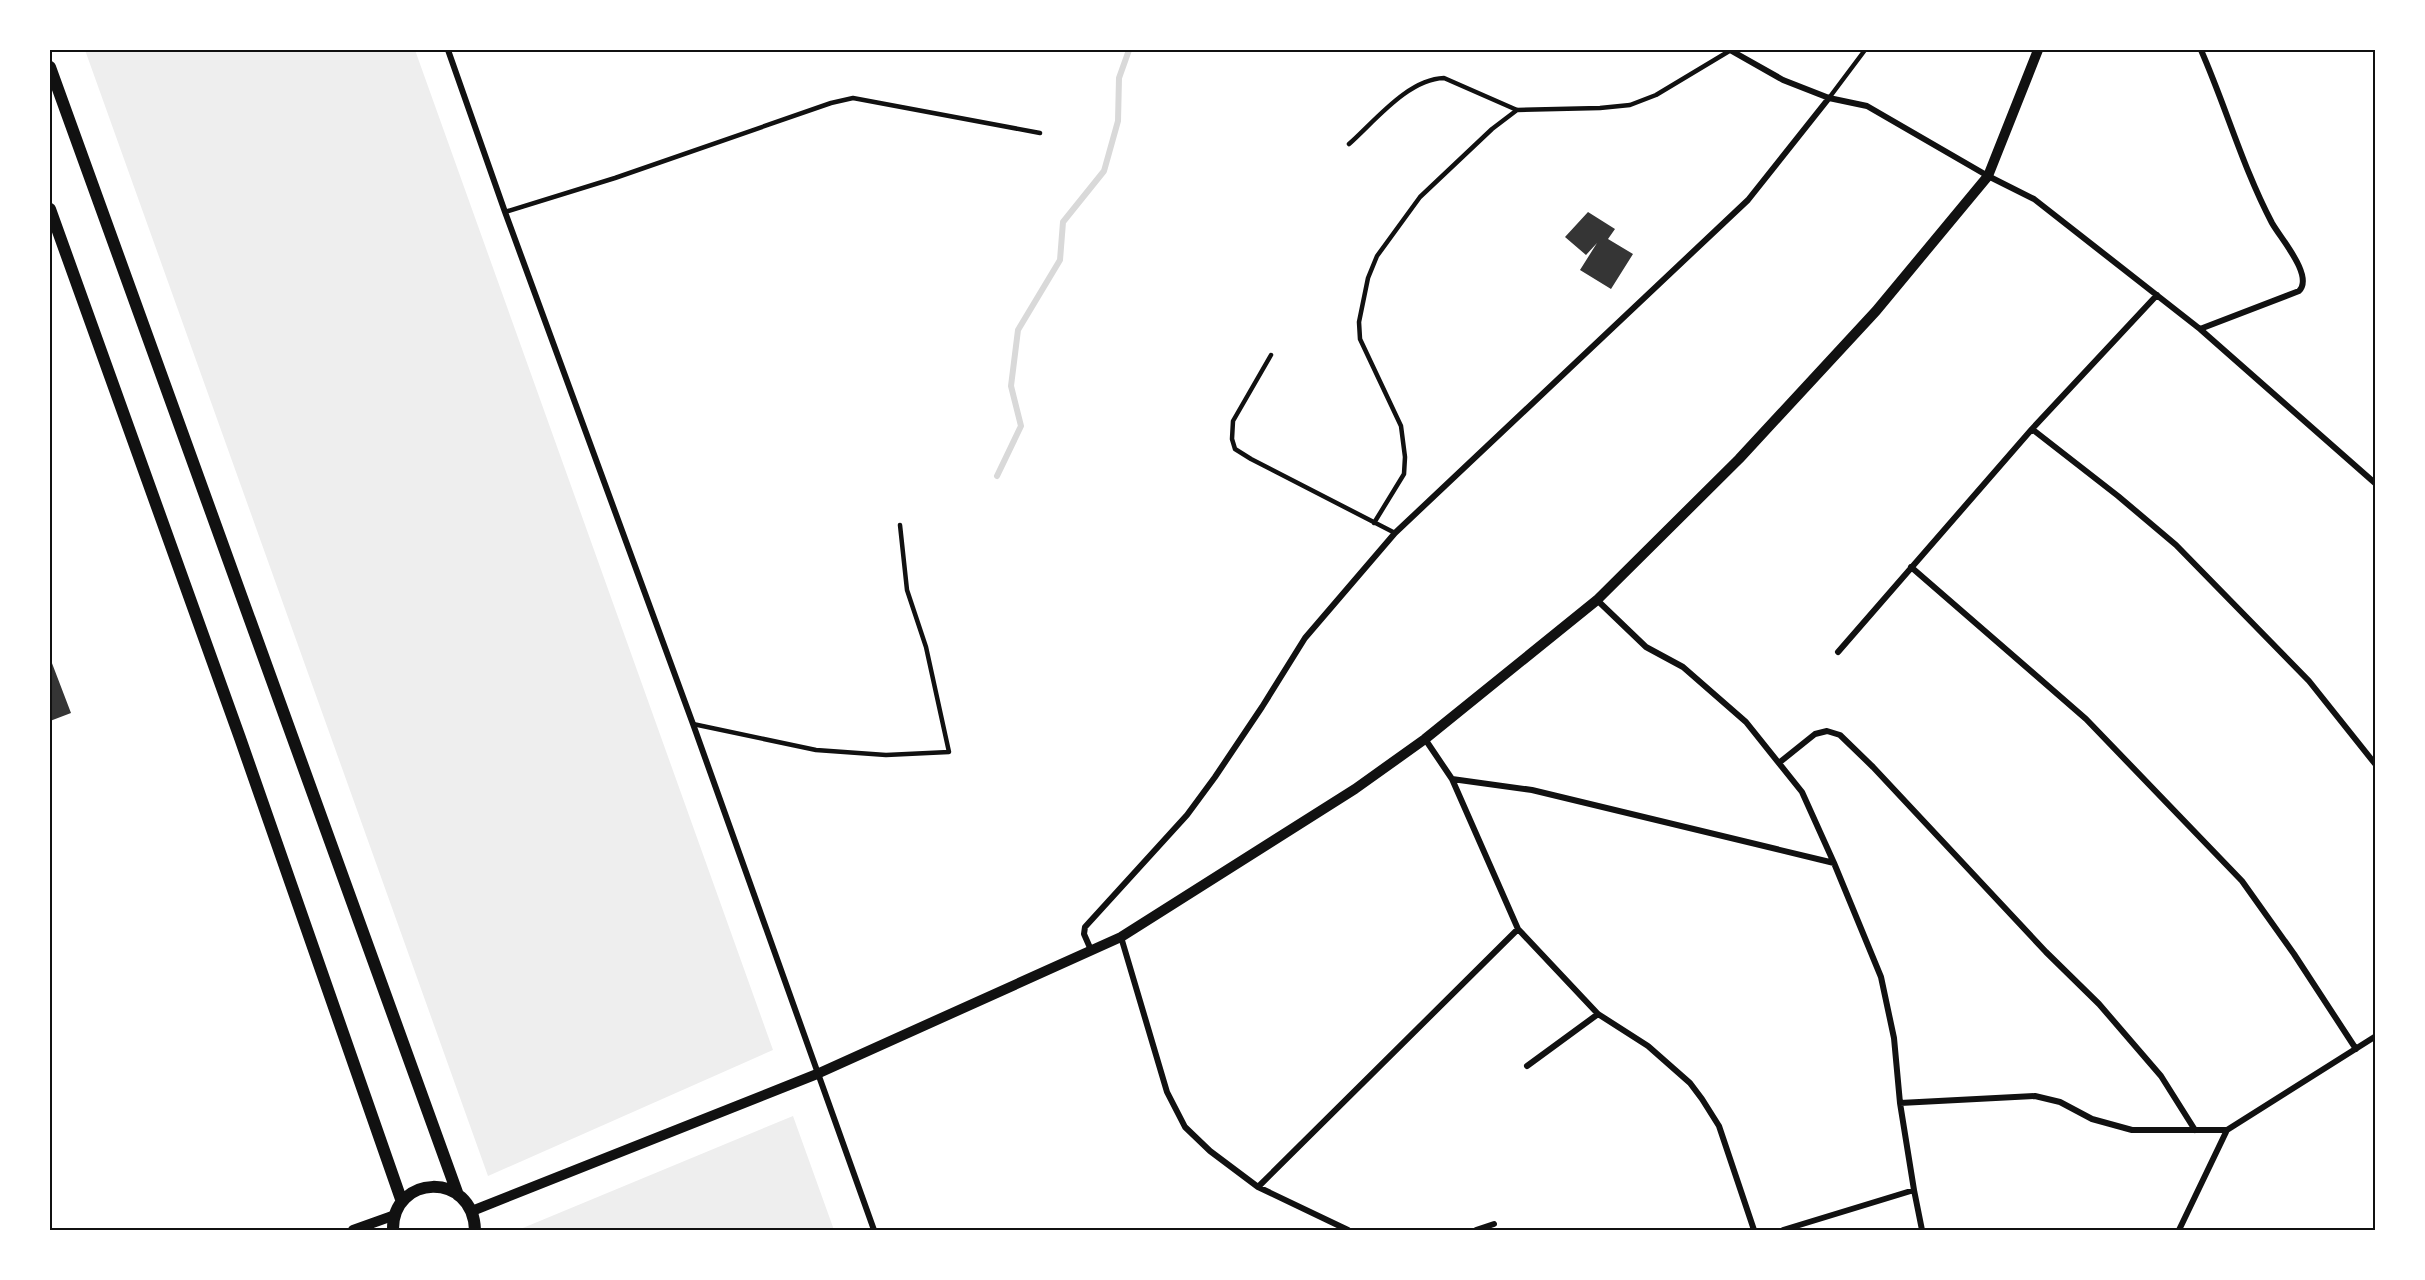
<svg xmlns="http://www.w3.org/2000/svg" width="2425" height="1280" font-family="Roboto,sans-serif">
<style>
.green{fill:#eee}
.lines{fill:none;stroke-linecap:round;stroke-linejoin:round}
.stream{stroke:#d9d9d9;stroke-width:6}
.building{fill:#353535}
.service{stroke:#111;stroke-width:4.5}
.minor{stroke:#111;stroke-width:6}
.tertiary{stroke:#111;stroke-width:10}
.secondary{stroke:#111;stroke-width:12}
.neatline{fill:none;stroke:#111;stroke-width:2}
</style>
<rect width="100%" height="100%" fill="#fff"/>
<path class="green" d="M 85,50 L 415,50 L 773,1050 L 488,1176 Z
M 793,1116 L 834,1230 L 518,1230 Z"/>
<g class="lines">
<path class="stream" d="M 997,476 L 1021,426 L 1011,386 L 1018,330 L 1060,260 L 1063,222 L 1104,171 L 1118,121 L 1119,78 L 1129,50"/>
</g>
<path class="building" d="M 1588,212 L 1615,229 L 1608,239 L 1633,254 L 1611,289 L 1580,270 L 1597,243 L 1586,255 L 1565,237 Z
M 50,658 L 71,713 L 50,721 Z"/>
<g class="lines">
<path class="service" d="M 1829,98 L 1865,50
M 1349,144 C 1375,121 1408,79 1444,78 L 1517,110 L 1600,108 L 1630,105 L 1656,95 L 1731,50
M 505,212 L 615,178 L 831,103 L 853,98 L 1040,133
M 1271,355 L 1233,421 L 1232,439 L 1235,449 L 1251,459 L 1395,533
M 1374,523 L 1404,474 L 1405,457 L 1401,426 L 1360,339 L 1359,322 L 1368,278 L 1377,256 L 1420,197 L 1492,129 L 1517,110
M 693,724 L 816,750 L 886,755 L 949,752 L 926,647 L 907,590 L 900,525"/>
<path class="minor" d="M 448,50 L 505,212 L 693,724 L 874,1230
M 1730,50 L 1783,80 L 1829,98 L 1867,106 L 1988,176 L 2034,199 L 2200,329 L 2376,484
M 2200,329 L 2299,291 C 2314,276 2281,239 2272,223 C 2243,168 2226,107 2201,50
M 2032,429 L 2118,496 L 2176,545 L 2309,681 L 2376,765
M 1911,567 L 2086,719 L 2242,881 L 2294,954 L 2356,1049
M 1597,600 L 1646,647 L 1683,667 L 1746,722 L 1802,792 L 1834,863 L 1881,977 L 1894,1038 L 1900,1103 L 1914,1190 L 1783,1230
M 1838,652 L 2032,429 L 2157,295
M 1425,739 L 1452,779 L 1518,929 L 1598,1014 L 1648,1046 L 1690,1083 L 1702,1099 L 1719,1126 L 1754,1230
M 1780,762 L 1815,734 L 1827,731 L 1840,735 L 1873,767 L 2046,952 L 2099,1004 L 2161,1076 L 2195,1130
M 1452,779 L 1532,790 L 1834,863
M 1121,937 L 1167,1092 L 1185,1127 L 1210,1151 L 1258,1187 L 1348,1230
M 1091,950 L 1084,934 L 1085,927 L 1187,815 L 1215,777 L 1262,707 L 1305,638 L 1395,533 L 1748,200 L 1829,98
M 1527,1066 L 1598,1014
M 1900,1103 L 2035,1096 L 2060,1102 L 2092,1119 L 2132,1130 L 2227,1130 L 2376,1036
M 1258,1187 L 1518,929
M 1914,1190 L 1922,1230
M 1476,1230 L 1494,1224
M 2179,1230 L 2227,1130"/>
<path class="tertiary" d="M 472,1211 L 817,1074 L 1121,937 L 1355,789 L 1425,739 L 1597,600 L 1739,459 L 1876,311 L 1988,176 L 2038,50
M 353,1230 L 395,1215"/>
<path class="secondary" d="M 50,67 L 458,1195
M 50,209 L 240,738 L 402,1202
M 393,1230 C 392,1174 473,1171 475,1230"/>
</g>
<rect width="2425" height="1280" fill="none" stroke="#ffffff" stroke-width="102"/>
<rect x="51" y="51" width="2323" height="1178" class="neatline"/>
</svg>
